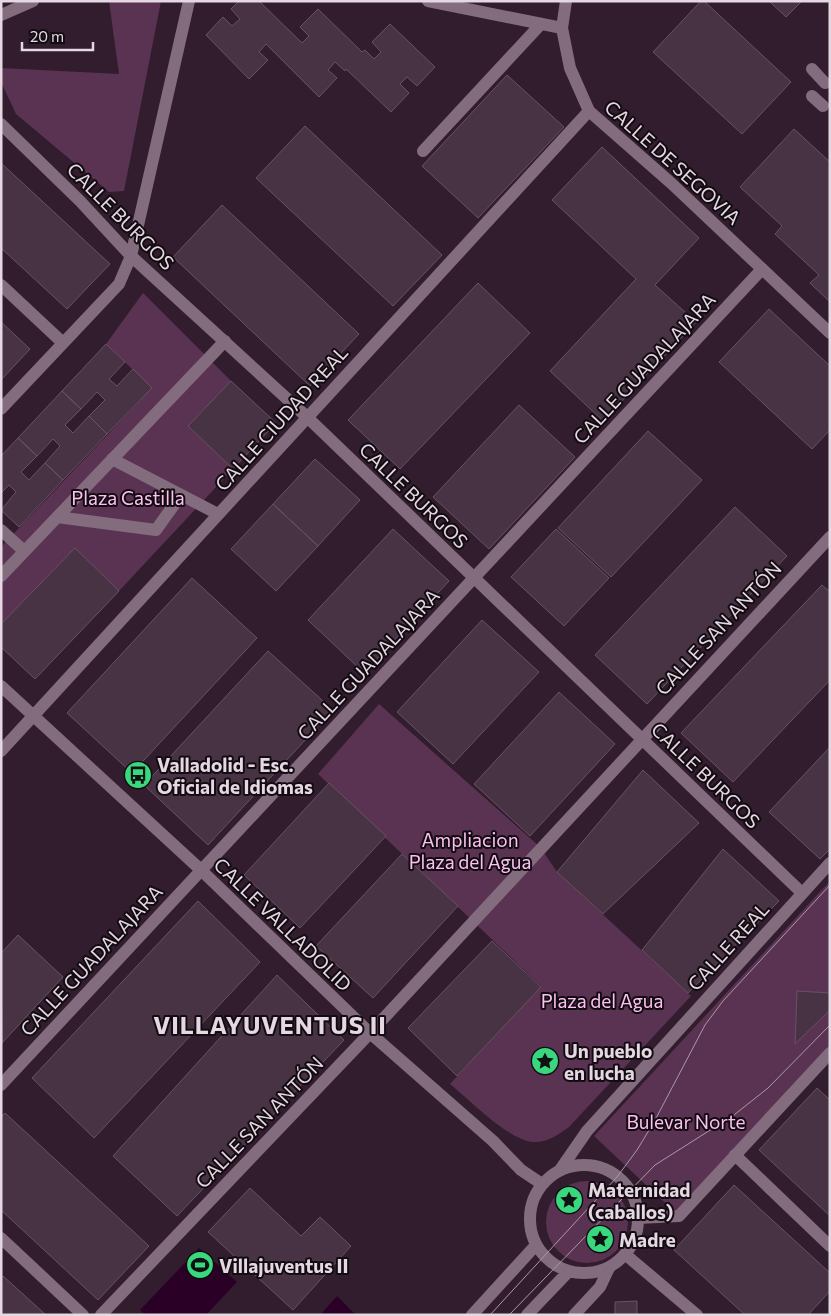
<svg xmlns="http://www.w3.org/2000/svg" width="831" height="1316" font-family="Commissioner,sans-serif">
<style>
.green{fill:#5a3353}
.water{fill:#2b0026}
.building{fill:#483344;stroke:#685263}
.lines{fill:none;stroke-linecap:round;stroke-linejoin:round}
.pedestrian{stroke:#846c7f;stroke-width:12}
.minor{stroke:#846c7f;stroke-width:12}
.tertiary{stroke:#846c7f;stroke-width:12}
.tram{stroke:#a99aa6;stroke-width:1}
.labels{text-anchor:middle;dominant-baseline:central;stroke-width:4;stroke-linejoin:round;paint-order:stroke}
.street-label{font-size:19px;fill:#e5d8e2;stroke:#130b12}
.park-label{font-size:19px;fill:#fcc1f0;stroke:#130b12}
.poi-label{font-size:19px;font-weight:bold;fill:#e5d8e2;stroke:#130b12;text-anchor:start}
.district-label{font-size:24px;font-weight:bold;letter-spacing:1px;fill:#e5d8e2;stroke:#130b12}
</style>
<rect width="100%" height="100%" fill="#311d2d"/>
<path class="green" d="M 109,1 L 161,1 L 124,191 L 109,192 L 16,114 L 1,82 L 1,68 L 119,74 Z
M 143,293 L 231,381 L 188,426 L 233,469 L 119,591 L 75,548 L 1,624 L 1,547 L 152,388 L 106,344 Z
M 379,704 L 540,847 L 557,872 L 691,996 L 569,1127 C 558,1135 547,1143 533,1142 C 508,1140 470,1100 450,1084 L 541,986 L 318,774 Z
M 830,881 L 830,1047 L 679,1216 L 594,1136 Z
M546 1222a41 41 0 1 1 82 0a41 41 0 1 1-82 0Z"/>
<path class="water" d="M 199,1248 L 237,1282 L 206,1315 L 145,1315 L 140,1310 Z
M 337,1296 L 356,1315 L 320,1315 Z"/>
<path class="building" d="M 239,1 L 259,1 L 302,43 L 309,36 L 300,27 L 318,9 L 362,52 L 365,50 L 374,59 L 381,52 L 372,42 L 390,24 L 435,67 L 417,86 L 407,77 L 400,84 L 409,93 L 391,112 L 346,69 L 345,71 L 335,62 L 328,70 L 337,78 L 319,97 L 266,44 L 259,52 L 268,60 L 249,79 L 206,35 L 223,17 L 232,26 L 240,19 L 231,9 Z
M 701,1 L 704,1 L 791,82 L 742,134 L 653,52 Z
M 769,1 L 802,1 L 786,17 Z
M 507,75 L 564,127 L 478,218 L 422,166 Z
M 305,126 L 442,255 L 393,306 L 256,178 Z
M 794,129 L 830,162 L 830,302 L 810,283 L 819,275 L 775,234 L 782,226 L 740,187 Z
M 602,147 L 699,238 L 655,285 L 696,322 L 603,421 L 550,371 L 636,279 L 552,200 Z
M 1,163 L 110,264 L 67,309 L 1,248 Z
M 222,205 L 359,334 L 310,386 L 173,257 Z
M 478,283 L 530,333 L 400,469 L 348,420 Z
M 769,309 L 830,366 L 830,430 L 812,449 L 719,362 Z
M 1,322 L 30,349 L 1,380 Z
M 106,344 L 125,362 L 109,379 L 117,386 L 133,369 L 152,388 L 107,434 L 89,416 L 105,400 L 97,392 L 81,409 L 62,391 Z
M 231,381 L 276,423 L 233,469 L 188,426 Z
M 62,391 L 81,409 L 65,425 L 73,433 L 89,416 L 107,434 L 63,480 L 45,463 L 60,446 L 53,439 L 37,456 L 18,438 Z
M 519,405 L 575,457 L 489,549 L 433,497 Z
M 648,431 L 702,480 L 611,577 L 558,528 Z
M 18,438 L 37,456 L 21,472 L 29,480 L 45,463 L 63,480 L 19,527 L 1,510 L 16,492 L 9,485 L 1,493 L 1,456 Z
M 315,459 L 360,500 L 318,546 L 273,504 Z
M 273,504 L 318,546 L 276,591 L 231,549 Z
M 735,507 L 787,556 L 647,704 L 595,655 Z
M 393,529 L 449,581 L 364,673 L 308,620 Z
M 556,529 L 609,578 L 564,626 L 511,577 Z
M 75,548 L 119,591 L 35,679 L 1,647 L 1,624 Z
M 192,578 L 257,638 L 132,773 L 67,713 Z
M 822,585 L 830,592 L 830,680 L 733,782 L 681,733 Z
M 482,620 L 539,672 L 453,764 L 397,712 Z
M 268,651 L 333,710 L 208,845 L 144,785 Z
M 559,692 L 615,744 L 530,836 L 474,784 Z
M 830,747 L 830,849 L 820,859 L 769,812 Z
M 643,770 L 699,823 L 603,914 L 557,872 Z
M 329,783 L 386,836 L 300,928 L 244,875 Z
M 723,849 L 779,901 L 688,993 L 642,950 Z
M 402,854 L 458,906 L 373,998 L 316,946 Z
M 198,901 L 260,962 L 94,1138 L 32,1078 Z
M 18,935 L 63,977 L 2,1043 L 1,953 Z
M 492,941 L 541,987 L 457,1076 L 408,1028 Z
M 277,975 L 344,1040 L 177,1216 L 113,1156 Z
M 797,991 L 830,993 L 830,1010 L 795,1044 Z
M 817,1088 L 830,1100 L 830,1216 L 759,1150 Z
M 5,1113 L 149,1246 L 98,1300 L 1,1210 L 1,1117 Z
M 734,1185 L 830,1273 L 830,1291 L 808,1315 L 745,1315 L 674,1250 Z
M 250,1188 L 301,1236 L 320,1217 L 351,1246 L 293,1310 L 208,1232 Z
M 3,1276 L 46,1315 L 1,1315 L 1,1278 Z
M 637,1301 L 637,1315 L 615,1315 L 615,1302 Z"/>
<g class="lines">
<path class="pedestrian" d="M 1,15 L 33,1
M 812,69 L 825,83
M 812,96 L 823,106
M 112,459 L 218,514
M 57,517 L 156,530 L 181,495
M 1,576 L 225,341"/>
<path class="minor" d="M 428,1 L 562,28
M 1,124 L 80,201 L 131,256 L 307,417 L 802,893
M 423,151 L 541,24
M 1,285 L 63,343
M 1,409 L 119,284 L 131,256 L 189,1
M 1,530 L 24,551
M 1,686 L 201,870 L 370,1033 L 493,1141 L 521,1170 L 542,1184
M 1,751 L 589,111
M 1,1085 L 762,269
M 735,1155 L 830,1246
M 1,1238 L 83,1315
M 626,1255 L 697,1315
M 101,1315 L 370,1033 L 830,537
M 574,1315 L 600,1287 L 609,1268"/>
<path class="tertiary" d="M 566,1 L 562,28 L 570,68 L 589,111 L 671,183 L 830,333
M530 1219a54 54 0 1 1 108 0a54 54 0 1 1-108 0Z
M 560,1170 L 587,1131 L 830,863
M 638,1218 L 679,1216 L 830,1053
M 472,1315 L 536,1245
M 527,1315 L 568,1272"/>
<path class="tram" d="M 490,1315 L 617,1177 L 637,1150 L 654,1122 L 705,1025 L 723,1001 L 830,885
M 509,1315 L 655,1165 L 734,1115 L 768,1088 L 830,1025"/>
</g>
<defs>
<g id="bus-disc" transform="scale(1.4375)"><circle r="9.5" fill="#39d87f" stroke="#130b12"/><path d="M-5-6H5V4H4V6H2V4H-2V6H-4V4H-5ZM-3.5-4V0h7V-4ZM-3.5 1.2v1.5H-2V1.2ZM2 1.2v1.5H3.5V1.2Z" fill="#111"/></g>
<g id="sight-disc" transform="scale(1.4375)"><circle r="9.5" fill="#39d87f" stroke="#130b12"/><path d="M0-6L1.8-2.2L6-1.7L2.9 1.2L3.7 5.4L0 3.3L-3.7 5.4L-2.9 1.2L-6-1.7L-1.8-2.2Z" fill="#111"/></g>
<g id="stadium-disc" transform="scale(1.4375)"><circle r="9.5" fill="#39d87f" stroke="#130b12"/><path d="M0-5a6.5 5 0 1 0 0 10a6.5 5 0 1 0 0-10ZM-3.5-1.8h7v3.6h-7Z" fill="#111"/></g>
</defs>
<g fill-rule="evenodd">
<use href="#bus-disc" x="138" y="775"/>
<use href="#sight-disc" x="545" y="1061"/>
<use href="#sight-disc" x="569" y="1200"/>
<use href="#sight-disc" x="600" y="1239"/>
<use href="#stadium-disc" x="200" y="1265"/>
</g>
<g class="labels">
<g class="street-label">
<text transform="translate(673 162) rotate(42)">CALLE DE SEGOVIA</text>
<text transform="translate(121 216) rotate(45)">CALLE BURGOS</text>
<text transform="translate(644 368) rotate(-47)">CALLE GUADALAJARA</text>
<text transform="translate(281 418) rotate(-48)">CALLE CIUDAD REAL</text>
<text transform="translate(414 495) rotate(44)">CALLE BURGOS</text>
<text transform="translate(718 628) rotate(-47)">CALLE SAN ANTÓN</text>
<text transform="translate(368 664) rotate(-47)">CALLE GUADALAJARA</text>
<text transform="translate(706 775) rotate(44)">CALLE BURGOS</text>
<text transform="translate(283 924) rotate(44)">CALLE VALLADOLID</text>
<text transform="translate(728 946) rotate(-48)">CALLE REAL</text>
<text transform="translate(91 960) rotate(-47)">CALLE GUADALAJARA</text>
<text transform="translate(259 1122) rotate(-46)">CALLE SAN ANTÓN</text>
</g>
<g class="park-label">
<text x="128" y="497">Plaza Castilla</text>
<text x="470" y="839">Ampliacion<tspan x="470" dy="22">Plaza del Agua</tspan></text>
<text x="602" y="1000">Plaza del Agua</text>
<text x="686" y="1121">Bulevar Norte</text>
</g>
<g class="poi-label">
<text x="157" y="764">Valladolid - Esc.<tspan x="157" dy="22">Oficial de Idiomas</tspan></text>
<text x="564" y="1050">Un pueblo<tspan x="564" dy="22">en lucha</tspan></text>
<text x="588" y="1189">Maternidad<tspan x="588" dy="22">(caballos)</tspan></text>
<text x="619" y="1239">Madre</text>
<text x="219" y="1265">Villajuventus II</text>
</g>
<g class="district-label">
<text x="270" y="1024">VILLAYUVENTUS II</text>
</g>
</g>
<rect width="831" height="1316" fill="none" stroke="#e5d8e2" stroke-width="5"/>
<path d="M22 42v8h71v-8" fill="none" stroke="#e5d8e2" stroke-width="2.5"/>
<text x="30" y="42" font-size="15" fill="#e5d8e2" stroke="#130b12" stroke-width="4" paint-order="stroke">20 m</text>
</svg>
